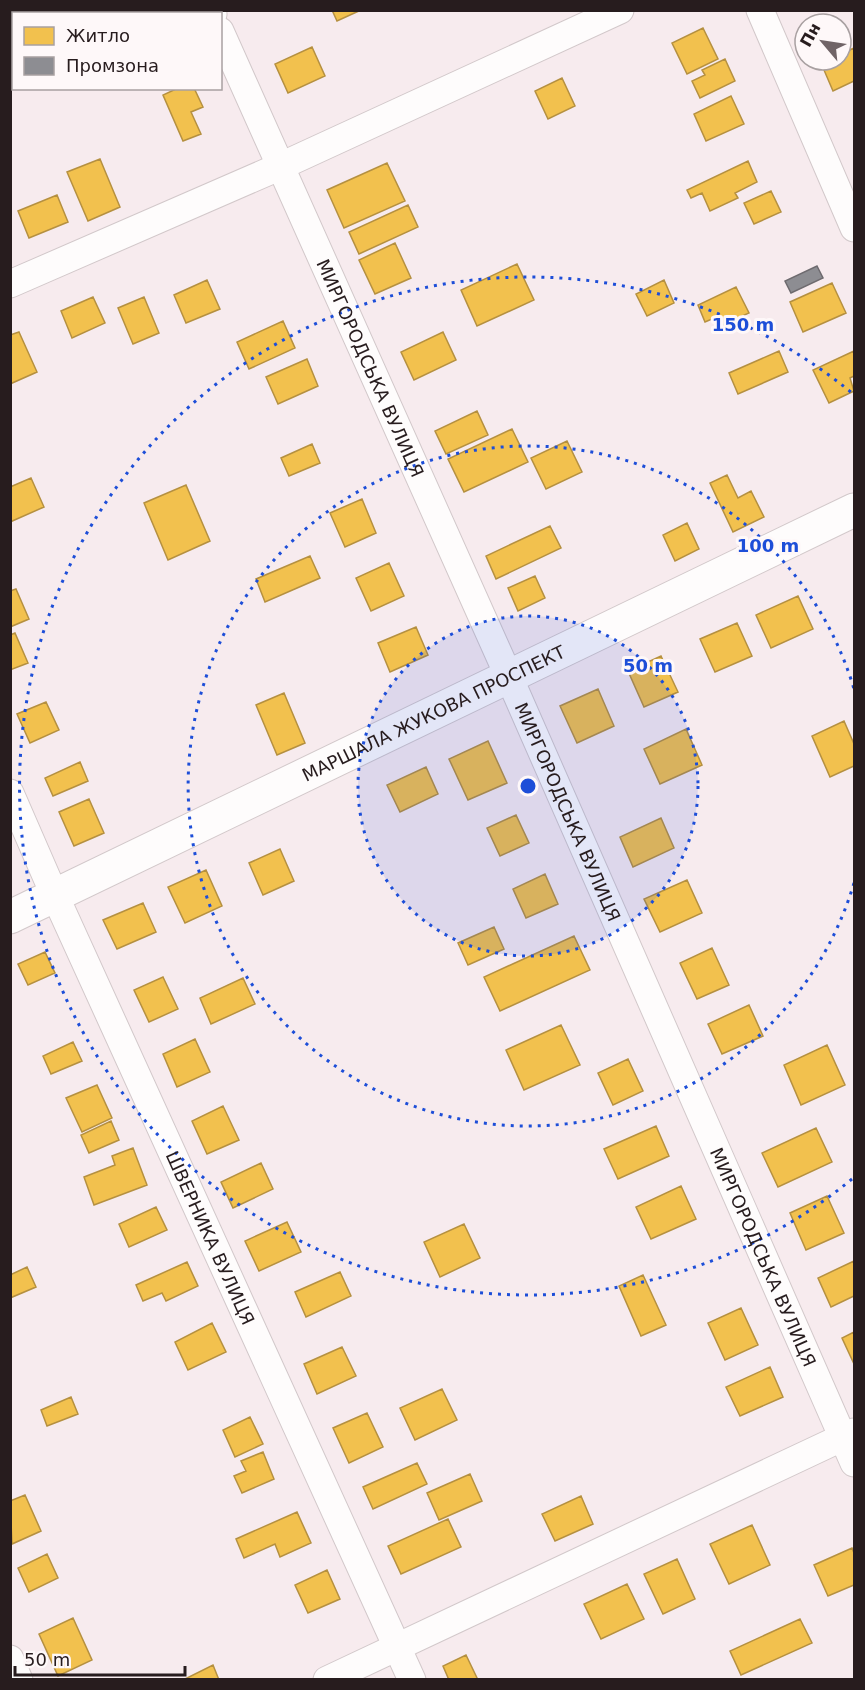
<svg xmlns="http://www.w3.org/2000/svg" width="865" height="1690" font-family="'DejaVu Sans',sans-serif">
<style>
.homes{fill:#f2c14e;stroke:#b59040;stroke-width:1.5}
.industry{fill:#8d8d92;stroke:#6e6b6f;stroke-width:1.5}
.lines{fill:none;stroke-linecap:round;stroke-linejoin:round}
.street-casing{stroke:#d2c8ca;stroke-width:29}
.secondary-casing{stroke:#d2c8ca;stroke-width:35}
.street{stroke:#fefcfc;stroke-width:27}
.secondary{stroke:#fefcfc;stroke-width:33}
.ring{fill:none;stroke:#1d4ed8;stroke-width:3;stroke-dasharray:3 6}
.labels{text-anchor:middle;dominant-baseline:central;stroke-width:6;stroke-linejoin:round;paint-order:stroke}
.street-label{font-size:18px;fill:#271c1e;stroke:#fef8f9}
.centre{fill:#1d4ed8;stroke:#fef8f9;stroke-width:3}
.ring-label{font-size:18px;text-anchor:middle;font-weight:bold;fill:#1d4ed8;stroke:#fef8f9;stroke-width:6;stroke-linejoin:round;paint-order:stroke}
</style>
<rect width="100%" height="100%" fill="#f7ebee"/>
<path class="homes" d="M 82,10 L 116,10 L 116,11 L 111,14 L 83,14 Z
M 332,10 L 361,10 L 337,21 Z
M 703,28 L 718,59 L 687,74 L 672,43 Z
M 312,47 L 325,76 L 288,93 L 275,64 Z
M 854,48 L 854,81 L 833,91 L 821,63 L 828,60 L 841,60 L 841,54 Z
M 725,59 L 735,81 L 700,98 L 692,81 L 705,75 L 702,70 Z
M 562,78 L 575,106 L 548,119 L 535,91 Z
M 178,88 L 194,88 L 203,107 L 191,112 L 201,134 L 183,141 L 163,95 Z
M 731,96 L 744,124 L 706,141 L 694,114 Z
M 100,159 L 120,207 L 88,221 L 67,172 Z
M 748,161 L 757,182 L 735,193 L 738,198 L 710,211 L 702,193 L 691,198 L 687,190 Z
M 387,163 L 405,201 L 344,228 L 327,190 Z
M 771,191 L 781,212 L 754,224 L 744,203 Z
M 57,195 L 68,222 L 29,238 L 18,211 Z
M 408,205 L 418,227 L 359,254 L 349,232 Z
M 395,243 L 411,278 L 375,294 L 359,260 Z
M 517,264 L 534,300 L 477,326 L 461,290 Z
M 207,280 L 220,309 L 186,323 L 174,295 Z
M 664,280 L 674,303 L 647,316 L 636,294 Z
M 832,283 L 846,313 L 803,332 L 790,302 Z
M 736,287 L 749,313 L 723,325 L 719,316 L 705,322 L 698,305 Z
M 93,297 L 105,323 L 72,338 L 61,311 Z
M 144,297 L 159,333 L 133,344 L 118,308 Z
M 283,321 L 295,348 L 249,369 L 237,342 Z
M 19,332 L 37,372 L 10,384 L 10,335 Z
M 443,332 L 456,360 L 414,380 L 401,352 Z
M 779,351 L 788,372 L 738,394 L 729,373 Z
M 854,351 L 854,376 L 850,378 L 854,391 L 829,403 L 813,370 Z
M 307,359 L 318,386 L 278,404 L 266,377 Z
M 477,411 L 488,435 L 446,454 L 435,431 Z
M 512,429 L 528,462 L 464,492 L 448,459 Z
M 567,441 L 582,472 L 546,489 L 531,458 Z
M 312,444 L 320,463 L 289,476 L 281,458 Z
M 727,475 L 738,498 L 751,491 L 764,517 L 733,532 L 710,483 Z
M 31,478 L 44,507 L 10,522 L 10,487 Z
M 186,485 L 210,541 L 168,560 L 144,503 Z
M 362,499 L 376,533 L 345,547 L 330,513 Z
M 687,523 L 699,549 L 675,561 L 663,535 Z
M 550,526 L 561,548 L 496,579 L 486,556 Z
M 310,556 L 320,578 L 265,602 L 256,579 Z
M 389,563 L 404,596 L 371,611 L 356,578 Z
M 535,576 L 545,598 L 518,611 L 508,588 Z
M 16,589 L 29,619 L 10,627 L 10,591 Z
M 798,596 L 813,629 L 771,648 L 756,615 Z
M 737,623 L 752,656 L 715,672 L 700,639 Z
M 416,627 L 428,655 L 390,672 L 378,643 Z
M 15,633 L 28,663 L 10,670 L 10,635 Z
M 661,656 L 678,692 L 644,707 L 628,671 Z
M 598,689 L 614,726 L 577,743 L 560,706 Z
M 284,693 L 305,743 L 277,755 L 256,705 Z
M 46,702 L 59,730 L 30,743 L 17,714 Z
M 844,721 L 854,744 L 854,766 L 830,777 L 812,736 Z
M 686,729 L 702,765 L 660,784 L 644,749 Z
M 488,741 L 507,783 L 468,800 L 449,759 Z
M 80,762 L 88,781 L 53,796 L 45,778 Z
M 426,767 L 438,794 L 400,812 L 387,785 Z
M 89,799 L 104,833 L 74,846 L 59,812 Z
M 516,815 L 529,843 L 500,856 L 487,828 Z
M 661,818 L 674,848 L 633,867 L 620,837 Z
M 280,849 L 294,881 L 263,895 L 249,863 Z
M 206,870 L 222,906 L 185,923 L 168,887 Z
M 545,874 L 558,904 L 526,918 L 513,889 Z
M 687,880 L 702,913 L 660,932 L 644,899 Z
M 143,903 L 156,932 L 117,949 L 103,920 Z
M 494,927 L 504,949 L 468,965 L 458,943 Z
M 574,936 L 590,970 L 500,1011 L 484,977 Z
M 712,948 L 729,985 L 697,999 L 680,963 Z
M 45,952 L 55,973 L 28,985 L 18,964 Z
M 163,977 L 178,1009 L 149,1022 L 134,990 Z
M 243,978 L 255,1004 L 211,1024 L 200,998 Z
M 749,1005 L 763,1036 L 722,1054 L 708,1024 Z
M 561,1025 L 580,1065 L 524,1090 L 506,1050 Z
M 195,1039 L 210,1072 L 177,1087 L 163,1054 Z
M 73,1042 L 82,1061 L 51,1074 L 43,1056 Z
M 827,1045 L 845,1085 L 801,1105 L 784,1065 Z
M 628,1059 L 643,1091 L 613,1105 L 598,1073 Z
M 97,1085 L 112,1118 L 82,1132 L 66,1098 Z
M 223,1106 L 239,1140 L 207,1154 L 192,1121 Z
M 111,1121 L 119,1140 L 89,1153 L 81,1135 Z
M 656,1126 L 669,1156 L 618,1179 L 604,1149 Z
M 816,1128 L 832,1162 L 778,1187 L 762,1153 Z
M 133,1148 L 147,1185 L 94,1205 L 84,1177 L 115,1165 L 112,1156 Z
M 261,1163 L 273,1189 L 233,1208 L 221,1182 Z
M 681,1186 L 696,1219 L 651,1239 L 636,1207 Z
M 827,1196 L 844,1233 L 806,1250 L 790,1213 Z
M 156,1207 L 167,1230 L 129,1247 L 119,1224 Z
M 287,1222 L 301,1252 L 259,1271 L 245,1241 Z
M 464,1224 L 480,1258 L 440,1277 L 424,1242 Z
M 854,1261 L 854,1296 L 831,1307 L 818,1278 Z
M 187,1262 L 198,1286 L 166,1301 L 162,1293 L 143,1301 L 136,1285 Z
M 27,1267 L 36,1287 L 10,1298 L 10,1275 Z
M 340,1272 L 351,1296 L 306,1317 L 295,1292 Z
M 643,1275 L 666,1325 L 641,1336 L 619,1286 Z
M 741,1308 L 758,1345 L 725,1360 L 708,1323 Z
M 212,1323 L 226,1352 L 188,1370 L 175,1342 Z
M 854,1332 L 854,1364 L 842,1338 Z
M 342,1347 L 356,1376 L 317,1394 L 304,1364 Z
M 770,1367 L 783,1397 L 740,1416 L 726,1387 Z
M 442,1389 L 457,1420 L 415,1440 L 400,1408 Z
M 71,1397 L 78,1414 L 47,1426 L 41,1410 Z
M 367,1413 L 383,1447 L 349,1463 L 333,1428 Z
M 250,1417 L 263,1444 L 235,1457 L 223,1430 Z
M 263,1452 L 274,1479 L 242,1493 L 234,1476 L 246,1471 L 241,1461 Z
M 417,1463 L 427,1484 L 373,1509 L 363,1487 Z
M 470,1474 L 482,1501 L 439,1520 L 427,1493 Z
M 25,1495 L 41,1531 L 12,1544 L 10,1501 Z
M 581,1496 L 593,1524 L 555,1541 L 542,1514 Z
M 297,1512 L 311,1543 L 280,1557 L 275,1544 L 244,1558 L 236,1539 Z
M 448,1519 L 461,1547 L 401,1574 L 388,1546 Z
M 752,1525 L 770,1565 L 729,1584 L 710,1544 Z
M 852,1548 L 854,1553 L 854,1585 L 828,1596 L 814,1565 Z
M 47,1554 L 58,1578 L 29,1592 L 18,1568 Z
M 677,1559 L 695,1599 L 663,1614 L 644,1574 Z
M 327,1570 L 340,1599 L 308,1613 L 295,1585 Z
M 627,1584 L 644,1619 L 601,1639 L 584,1604 Z
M 73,1618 L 92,1660 L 58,1676 L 39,1634 Z
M 800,1619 L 812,1643 L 741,1675 L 730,1651 Z
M 466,1655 L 478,1680 L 449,1680 L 443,1666 Z
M 213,1665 L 219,1680 L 185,1680 L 185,1679 Z"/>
<path class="industry" d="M 817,266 L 823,278 L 791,293 L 785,281 Z"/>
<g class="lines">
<g class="street-casing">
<g id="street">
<path d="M 211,10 L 213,14"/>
<path d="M 760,10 L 854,228"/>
<path id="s1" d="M 220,31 L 509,677 L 854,1463"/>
<path d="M 10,284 L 281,166 L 620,10"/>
<path id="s2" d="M 10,793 L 47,878 L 412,1680"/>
<path d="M 10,1659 L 19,1680"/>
<path d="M 327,1680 L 854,1432"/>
</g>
</g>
<g class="secondary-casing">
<g id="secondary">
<path id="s3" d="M 10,917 L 854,510"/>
</g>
</g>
<use href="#street" class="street"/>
<use href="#secondary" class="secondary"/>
</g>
<circle cx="528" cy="786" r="170" fill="#1d4ed8" fill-opacity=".12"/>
<g class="ring">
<circle cx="528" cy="786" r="170"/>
<path d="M854 883A340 340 0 1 1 854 689"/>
<path d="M852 1179A509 509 0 1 1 852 393"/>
</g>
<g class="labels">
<g class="street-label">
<text stroke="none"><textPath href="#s1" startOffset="369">МИРГОРОДСЬКА ВУЛИЦЯ</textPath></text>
<text stroke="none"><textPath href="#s3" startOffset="470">МАРШАЛА ЖУКОВА ПРОСПЕКТ</textPath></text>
<text stroke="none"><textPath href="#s1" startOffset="855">МИРГОРОДСЬКА ВУЛИЦЯ</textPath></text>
<text stroke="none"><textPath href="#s2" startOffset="488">ШВЕРНИКА ВУЛИЦЯ</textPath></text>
<text stroke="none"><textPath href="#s1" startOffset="1341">МИРГОРОДСЬКА ВУЛИЦЯ</textPath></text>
</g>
</g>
<circle cx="528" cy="786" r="9" class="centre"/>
<g class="ring-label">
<text x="743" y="331">150 m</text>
<text x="768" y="552">100 m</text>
<text x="648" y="672">50 m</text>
</g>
<rect width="865" height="1690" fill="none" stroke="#271c1e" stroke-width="24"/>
<rect x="12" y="12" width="210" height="78" fill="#fef8f9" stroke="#a8a0a1" stroke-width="1.5"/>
<rect x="24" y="27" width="30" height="18" fill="#f2c14e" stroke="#a8a0a1" stroke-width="1.5"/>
<text x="66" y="42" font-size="18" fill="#271c1e">Житло</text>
<rect x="24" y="57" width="30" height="18" fill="#8d8d92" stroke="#a8a0a1" stroke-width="1.5"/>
<text x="66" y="72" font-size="18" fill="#271c1e">Промзона</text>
<g transform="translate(823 42) rotate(299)"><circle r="28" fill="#fef8f9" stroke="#a8a0a1" stroke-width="1.5"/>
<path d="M0-4.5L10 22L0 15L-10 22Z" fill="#706467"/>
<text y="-9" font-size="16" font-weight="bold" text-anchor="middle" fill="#271c1e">Пн</text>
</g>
<path d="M15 1666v9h170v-9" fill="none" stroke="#271c1e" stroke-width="3"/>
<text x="24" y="1666" font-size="18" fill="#271c1e" stroke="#fef8f9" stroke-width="4.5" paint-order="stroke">50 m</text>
</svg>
